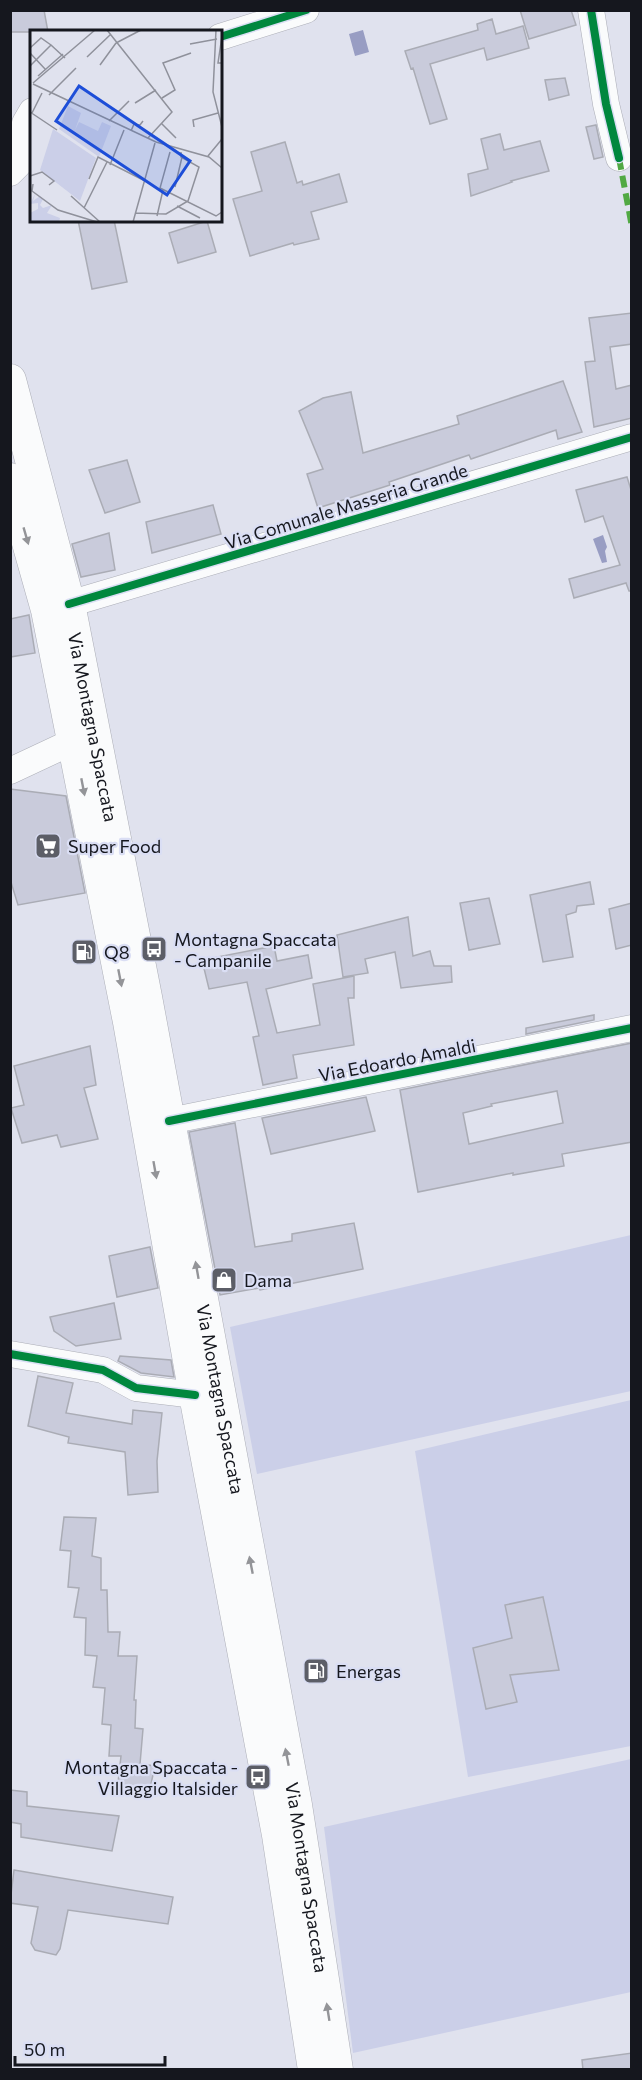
<svg xmlns="http://www.w3.org/2000/svg" width="642" height="2080" font-family="Commissioner,sans-serif">
<style>
.green{fill:#cbcfe8}
.water{fill:#989dc3}
.building{fill:#c9cbdb;stroke:#aaacb5;stroke-width:1.5;fill-rule:evenodd}
.lines{fill:none;stroke-linecap:round;stroke-linejoin:round}
.minor-casing{stroke:#acaeb7;stroke-width:27}
.major-casing{stroke:#acaeb7;stroke-width:33}
.minor{stroke:#fafbfc;stroke-width:26}
.major{stroke:#fafbfc;stroke-width:32}
.quiet{stroke:#51a943;stroke-width:6;stroke-dasharray:12 6;stroke-linecap:butt}
.cycleway-casing{stroke:#dadef4;stroke-width:11}
.cycleway{stroke:#00873e;stroke-width:8}
.oneway{fill:#939498}
.labels{text-anchor:middle;dominant-baseline:central;stroke-width:4.5;stroke-linejoin:round;paint-order:stroke}
.street-label{font-size:18px;fill:#15171e;stroke:#dadef4}
.poi-label{font-size:18px;fill:#15171e;stroke:#dadef4;text-anchor:start}
.inset-road{fill:none;stroke:#8f919b;stroke-width:1.5}
.view{fill:#1d4ed8;fill-opacity:0.15;stroke:#1d4ed8;stroke-width:3}
.inset-edge{fill:none;stroke:#15171e;stroke-width:3}
</style>
<rect width="100%" height="100%" fill="#e0e2ee"/>
<path class="green" d="M 631,1235 L 631,1391 L 257,1474 L 230,1327 Z
M 631,1400 L 631,1746 L 468,1777 L 415,1451 Z
M 631,1759 L 631,1992 L 353,2053 L 324,1827 Z"/>
<path class="water" d="M 363,30 L 369,52 L 355,56 L 349,34 Z
M 603,535 L 607,547 L 605,551 L 607,562 L 602,563 L 593,539 Z"/>
<path class="building" d="M 10,10 L 44,10 L 48,32 L 10,32 Z
M 520,10 L 571,10 L 576,25 L 529,39 Z
M 492,19 L 496,34 L 523,26 L 529,48 L 487,60 L 484,48 L 430,64 L 447,119 L 430,124 L 413,68 L 411,69 L 405,51 L 478,30 L 477,24 Z
M 565,78 L 569,95 L 549,100 L 545,80 Z
M 596,125 L 603,157 L 594,159 L 586,127 Z
M 500,134 L 504,150 L 540,141 L 549,171 L 511,181 L 512,182 L 471,196 L 468,174 L 488,169 L 481,139 Z
M 285,142 L 297,183 L 302,181 L 303,185 L 339,174 L 347,202 L 311,212 L 319,239 L 294,245 L 293,243 L 250,256 L 233,199 L 262,191 L 251,152 Z
M 78,220 L 114,220 L 127,282 L 92,289 Z
M 207,221 L 216,252 L 178,263 L 169,233 Z
M 632,313 L 632,344 L 610,347 L 616,389 L 632,385 L 632,418 L 594,427 L 585,362 L 595,361 L 589,318 Z
M 563,381 L 582,432 L 558,439 L 556,430 L 471,459 L 469,455 L 389,482 L 390,485 L 318,508 L 307,474 L 323,469 L 299,411 L 323,398 L 351,392 L 363,453 L 459,424 L 457,416 Z
M 127,460 L 140,502 L 105,513 L 89,470 Z
M 627,477 L 632,493 L 632,591 L 629,591 L 626,583 L 574,598 L 569,579 L 620,565 L 603,516 L 585,522 L 576,490 Z
M 213,505 L 221,534 L 152,553 L 146,522 Z
M 109,533 L 115,570 L 81,577 L 72,544 Z
M 29,615 L 35,653 L 10,657 L 10,619 Z
M 10,789 L 66,796 L 85,893 L 18,905 L 10,879 Z
M 590,882 L 594,904 L 577,906 L 576,912 L 566,915 L 573,957 L 543,962 L 530,895 Z
M 489,898 L 500,944 L 469,950 L 460,903 Z
M 632,903 L 632,945 L 616,949 L 609,909 Z
M 408,917 L 413,956 L 430,951 L 434,966 L 451,966 L 452,982 L 401,988 L 395,952 L 365,959 L 368,973 L 343,977 L 337,935 Z
M 274,946 L 277,961 L 308,955 L 312,978 L 266,989 L 277,1033 L 320,1025 L 313,984 L 354,976 L 354,998 L 348,998 L 354,1045 L 293,1055 L 297,1078 L 263,1085 L 253,1037 L 259,1036 L 247,982 L 209,989 L 202,960 Z
M 594,1015 L 594,1020 L 526,1034 L 526,1028 Z
M 632,1043 L 632,1142 L 562,1154 L 564,1166 L 513,1175 L 513,1173 L 418,1192 L 400,1090 ZM 557,1091 L 563,1123 L 469,1144 L 463,1113 L 492,1106 L 491,1104 Z
M 90,1046 L 96,1085 L 84,1088 L 98,1139 L 61,1147 L 57,1135 L 22,1143 L 11,1108 L 24,1105 L 14,1066 Z
M 366,1097 L 375,1131 L 271,1154 L 262,1118 Z
M 235,1123 L 255,1247 L 292,1241 L 292,1234 L 354,1223 L 363,1269 L 260,1290 L 259,1288 L 220,1295 L 189,1132 Z
M 150,1247 L 158,1288 L 117,1297 L 109,1256 Z
M 114,1303 L 121,1339 L 76,1346 L 54,1331 L 50,1317 Z
M 120,1356 L 171,1360 L 174,1377 L 141,1373 L 118,1361 Z
M 38,1376 L 73,1383 L 66,1413 L 132,1424 L 133,1410 L 162,1413 L 157,1461 L 158,1492 L 128,1495 L 125,1452 L 68,1443 L 69,1437 L 28,1426 Z
M 64,1517 L 96,1518 L 92,1556 L 101,1558 L 101,1590 L 107,1590 L 108,1632 L 120,1632 L 118,1656 L 137,1656 L 134,1700 L 136,1700 L 135,1728 L 143,1729 L 140,1764 L 155,1766 L 148,1797 L 117,1792 L 121,1756 L 109,1756 L 111,1725 L 102,1724 L 105,1688 L 93,1687 L 97,1656 L 85,1655 L 86,1618 L 74,1617 L 79,1588 L 68,1587 L 71,1551 L 60,1550 Z
M 543,1597 L 559,1670 L 510,1675 L 517,1702 L 486,1709 L 473,1648 L 512,1638 L 505,1605 Z
M 10,1790 L 27,1792 L 27,1806 L 119,1816 L 112,1851 L 21,1837 L 21,1824 L 10,1822 Z
M 14,1870 L 173,1897 L 168,1924 L 68,1910 L 60,1949 L 56,1955 L 35,1950 L 31,1943 L 38,1907 L 10,1903 Z
M 632,2053 L 632,2070 L 583,2070 L 582,2060 Z"/>
<g class="lines">
<g class="minor-casing">
<path id="minor" d="M 591,10 L 606,104 L 619,158
M 220,37 L 306,10
M 10,136 L 22,149 L 18,165 L 10,173
M 22,149 L 25,123 L 32,111
M 69,604 L 632,437
M 10,771 L 74,741
M 169,1121 L 632,1028
M 10,1354 L 103,1370 L 136,1388 L 195,1395"/>
</g>
<g class="major-casing">
<g id="major">
<path id="s1" d="M 10,380 L 69,604 L 146,997 L 296,1805 L 337,2070"/>
<path d="M 10,479 L 47,610 L 129,1022 L 195,1395 L 278,1835 L 314,2070"/>
</g>
</g>
<use href="#minor" class="minor"/>
<use href="#major" class="major"/>
<path class="quiet" d="M 619,158 L 632,227"/>
<g class="cycleway-casing">
<path id="cycleway" d="M 591,10 L 606,104 L 619,158
M 220,37 L 306,10
M 69,604 L 632,437
M 169,1121 L 632,1028
M 10,1354 L 103,1370 L 136,1388 L 195,1395"/>
</g>
<use href="#cycleway" class="cycleway"/>
</g>
<defs><path id="oneway-solid" d="M-6-.8H1V-3.2L6.5 0L1 3.2V.8H-6Z" transform="scale(1.5)"/></defs>
<g class="oneway">
<use href="#oneway-solid" transform="translate(26 536) rotate(74)"/>
<use href="#oneway-solid" transform="translate(83 787) rotate(79)"/>
<use href="#oneway-solid" transform="translate(120 978) rotate(79)"/>
<use href="#oneway-solid" transform="translate(155 1170) rotate(80)"/>
<use href="#oneway-solid" transform="translate(197 1270) rotate(-100)"/>
<use href="#oneway-solid" transform="translate(251 1565) rotate(-101)"/>
<use href="#oneway-solid" transform="translate(287 1757) rotate(-101)"/>
<use href="#oneway-solid" transform="translate(328 2012) rotate(-99)"/>
</g>
<defs>
<g id="supermarket-square" transform="scale(1.35)"><rect x="-9" y="-9" width="18" height="18" rx="4" fill="#5c5e67" stroke="#dadef4"/><path d="M-6-5.5h2.5l.6 2H6L4.5 2H-2.5L-4.4-4H-6ZM-1.5 3.2a1.3 1.3 0 1 0 .1 0ZM3 3.2a1.3 1.3 0 1 0 .1 0Z" fill="#fff"/></g>
<g id="bus-square" transform="scale(1.35)"><rect x="-9" y="-9" width="18" height="18" rx="4" fill="#5c5e67" stroke="#dadef4"/><path d="M-5-6H5V4H4V6H2V4H-2V6H-4V4H-5ZM-3.5-4V0h7V-4ZM-3.5 1.2v1.5H-2V1.2ZM2 1.2v1.5H3.5V1.2Z" fill="#fff"/></g>
<g id="fuel-square" transform="scale(1.35)"><rect x="-9" y="-9" width="18" height="18" rx="4" fill="#5c5e67" stroke="#dadef4"/><path d="M-5.5-6h7V0h2V4h1.3V-2.5L3-4.5l.8-.8L6-3V5H2.5V1h-1V6h-7ZM-4.2-4.7v3.2H.2V-4.7Z" fill="#fff"/></g>
<g id="shop-square" transform="scale(1.35)"><rect x="-9" y="-9" width="18" height="18" rx="4" fill="#5c5e67" stroke="#dadef4"/><path d="M-5-2.5h2.3a2.7 3.5 0 0 1 5.4 0H5L5.5 6h-11ZM-1.5-2.5h3a1.5 2.3 0 0 0-3 0Z" fill="#fff"/></g>
</defs>
<g fill-rule="evenodd">
<use href="#supermarket-square" x="48" y="846"/>
<use href="#bus-square" x="154" y="949"/>
<use href="#fuel-square" x="84" y="952"/>
<use href="#shop-square" x="224" y="1280"/>
<use href="#fuel-square" x="316" y="1671"/>
<use href="#bus-square" x="258" y="1777"/>
</g>
<g class="labels">
<g class="street-label">
<text transform="translate(346 506) rotate(-17)">Via Comunale Masseria Grande</text>
<text stroke="none"><textPath href="#s1" startOffset="357">Via Montagna Spaccata</textPath></text>
<text transform="translate(397 1060) rotate(-11)">Via Edoardo Amaldi</text>
<text stroke="none"><textPath href="#s1" startOffset="1041">Via Montagna Spaccata</textPath></text>
<text stroke="none"><textPath href="#s1" startOffset="1527">Via Montagna Spaccata</textPath></text>
</g>
<g class="poi-label">
<text x="68" y="846">Super Food</text>
<text x="174" y="939">Montagna Spaccata<tspan x="174" dy="21">- Campanile</tspan></text>
<text x="104" y="952">Q8</text>
<text x="244" y="1280">Dama</text>
<text x="336" y="1671">Energas</text>
<text x="238" y="1767" text-anchor="end">Montagna Spaccata -<tspan x="238" dy="21">Villaggio Italsider</tspan></text>
</g>
</g>
<g transform="translate(30 30)">
<rect width="192" height="192" fill="#e0e2ee"/>
<path d="M 38,76 L 51,83 L 45,100 L 49,92 L 68,101 L 72,92 L 81,96 L 69,127 L 29,99 ZM 23,99 L 66,128 L 50,171 L 10,140 ZM 5,164 L 3,171 L 10,166 L 13,169 L 10,175 L 13,178 L 22,175 L 17,183 L 30,188 L 29,192 L 0,192 L 0,183 L 8,179 L 8,173 L 0,174 Z" fill="#cbcfe8"/>
<path class="inset-road" d="M 77,0 L 142,82 L 118,108M 186,0 L 183,62 L 192,97M 192,6 L 188,33 L 192,33M 86,13 L 111,0M 160,14 L 187,9M 0,18 L 11,8 L 21,15M 0,23 L 16,40M 57,27 L 80,5M 70,35 L 86,13M 0,36 L 21,15 L 35,28M 8,46 L 33,24M 3,53 L 65,0M 3,54 L 126,112 L 179,127 L 192,138M 19,65 L 46,38M 132,68 L 145,60 L 133,33 L 161,23M 105,73 L 126,60M 0,82 L 27,100M 2,83 L 12,63M 79,91 L 99,71M 131,93 L 146,108M 164,97 L 163,90 L 188,83M 101,101 L 104,94 L 110,95 L 113,91M 140,122 L 130,158 L 186,186 L 192,182M 178,126 L 192,109M 80,135 L 94,100M 0,146 L 12,142 L 24,151 L 19,155M 59,149 L 68,127 L 121,154M 3,154 L 2,161 L 28,180 L 67,192M 145,157 L 152,127M 41,166 L 70,192M 147,176 L 170,188M 54,178 L 77,132M 105,183 L 136,184 L 158,171 L 169,137 L 151,127 L 151,122M 127,186 L 133,160M 103,192 L 125,113"/>
<path class="view" d="M 49,56 L 160,131 L 137,165 L 26,91 Z"/>
<rect width="192" height="192" class="inset-edge"/>
</g>
<rect width="642" height="2080" fill="none" stroke="#15171e" stroke-width="24"/>
<path d="M15 2056v9h150v-9" fill="none" stroke="#15171e" stroke-width="3"/>
<text x="24" y="2056" font-size="18" fill="#15171e" stroke="#dadef4" stroke-width="4.5" paint-order="stroke">50 m</text>
</svg>
